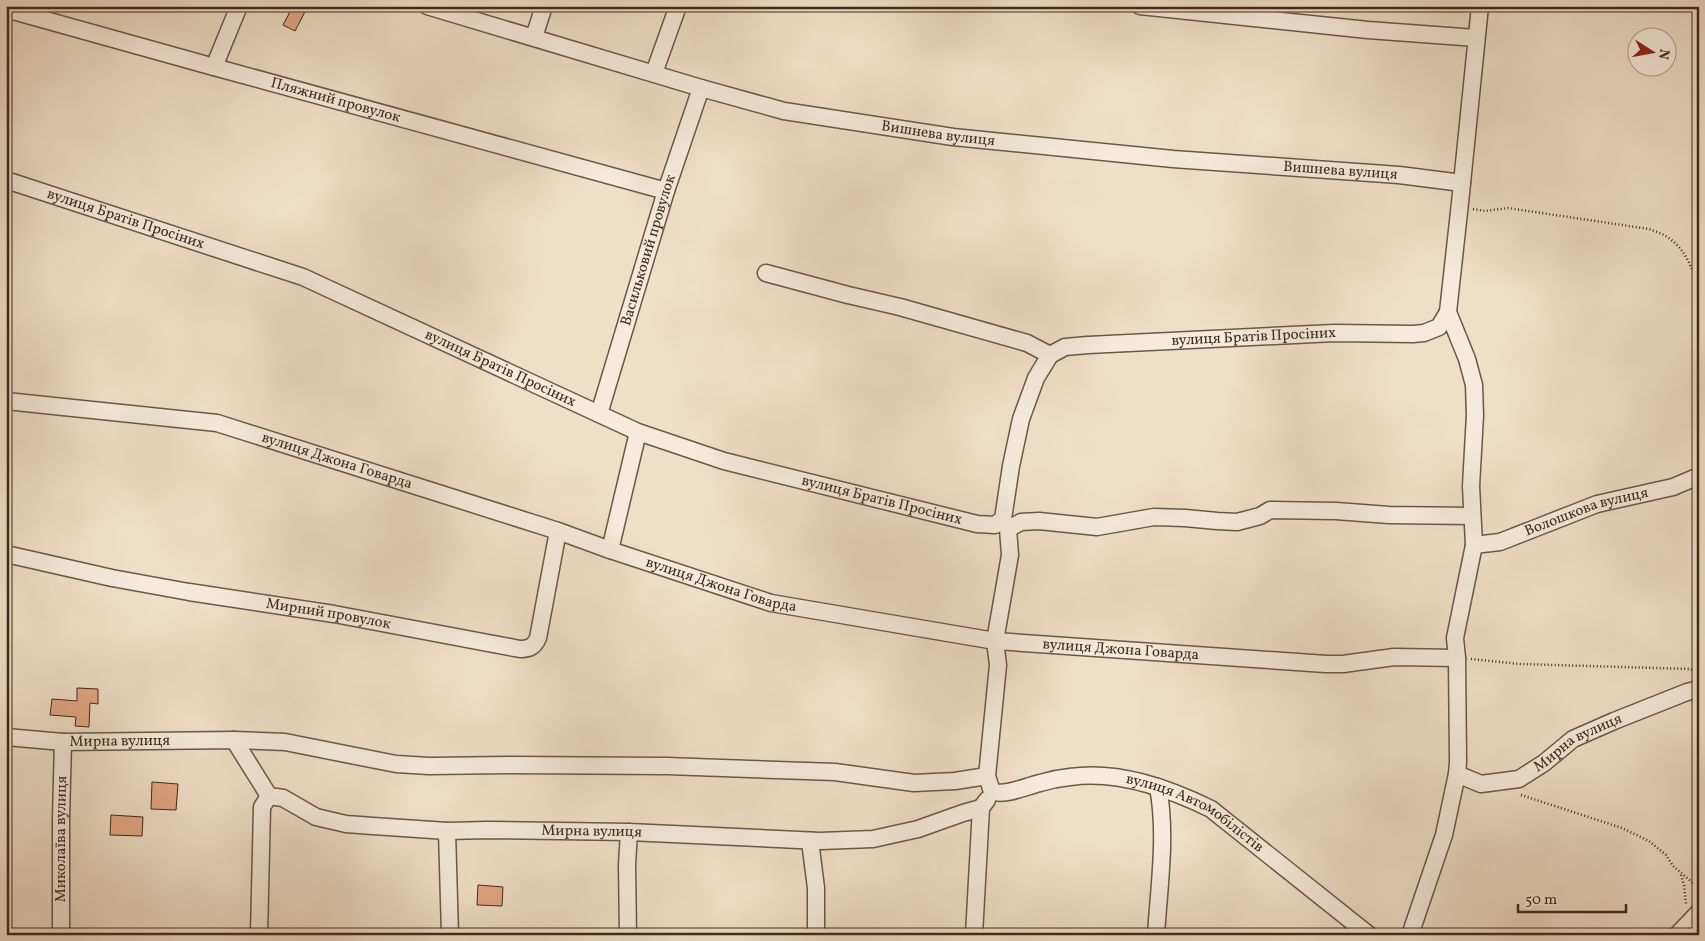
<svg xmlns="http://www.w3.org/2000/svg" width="1705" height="941" font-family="Vollkorn,serif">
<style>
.building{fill:#e3a784;stroke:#3e2b1c}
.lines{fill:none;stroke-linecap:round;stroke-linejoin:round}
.minor-casing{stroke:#6a5847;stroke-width:19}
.path{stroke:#3e2b1c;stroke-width:2.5;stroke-dasharray:1 2.5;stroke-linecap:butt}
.minor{stroke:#f5eadb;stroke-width:16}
.labels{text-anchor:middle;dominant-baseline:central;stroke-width:4.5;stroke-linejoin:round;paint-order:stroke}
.street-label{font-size:15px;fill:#3e2b1c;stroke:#f5eadb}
</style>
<rect width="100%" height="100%" fill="#efdfc7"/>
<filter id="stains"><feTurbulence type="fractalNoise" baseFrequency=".004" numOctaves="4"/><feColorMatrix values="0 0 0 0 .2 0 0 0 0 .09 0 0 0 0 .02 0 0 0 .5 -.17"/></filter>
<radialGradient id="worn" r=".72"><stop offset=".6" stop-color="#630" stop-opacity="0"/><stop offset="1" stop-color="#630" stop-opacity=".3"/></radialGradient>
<path class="building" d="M 293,6 L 308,6 L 295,31 L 283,25 Z
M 77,688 L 98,689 L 98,704 L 90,703 L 89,727 L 75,726 L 76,717 L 50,715 L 52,699 L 77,701 Z
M 152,782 L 178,784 L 176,810 L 151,809 Z
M 111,815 L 143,817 L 142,836 L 110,835 Z
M 478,885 L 503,887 L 502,906 L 477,905 Z"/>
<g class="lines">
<g class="minor-casing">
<g id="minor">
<path id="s1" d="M 427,6 L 701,88 L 784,111 L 953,137 L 1173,159 L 1399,175 L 1462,183"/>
<path d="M 1140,6 L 1368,30 L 1476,38"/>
<path id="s2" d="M 6,9 L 214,67 L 666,191"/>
<path d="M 534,37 L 544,6"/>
<path d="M 214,67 L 239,6"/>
<path d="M 654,73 L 678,6"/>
<path id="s3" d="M 6,180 L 303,277 L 638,432 L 724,461 L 977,524 L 995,525 L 1003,519"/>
<path d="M 766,273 L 848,295 L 900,307 L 1027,343 L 1050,355"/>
<path id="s4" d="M 1050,355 L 1065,347 L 1088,345 L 1334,333 L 1413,334 L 1424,333 L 1439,327 L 1448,312"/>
<path id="s5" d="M 6,401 L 217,423 L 558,531 L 610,550 L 771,603 L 995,641 L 1326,664 L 1343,664 L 1394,657 L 1457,658"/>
<path id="s6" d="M 599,414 L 666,191 L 701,88"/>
<path d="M 1008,529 L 1021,522 L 1039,521 L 1097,527 L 1154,517 L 1185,518 L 1217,521 L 1237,522 L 1260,516 L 1270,510 L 1336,511 L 1389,515 L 1472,516"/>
<path id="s7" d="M 1474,545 L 1500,542 L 1597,504 L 1673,487 L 1699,476"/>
<path d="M 610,550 L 638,432"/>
<path id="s8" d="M 6,554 L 112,578 L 189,592 L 334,614 L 520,649 C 529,649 534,647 538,638 L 558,531"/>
<path id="s9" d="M 6,737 L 63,742 L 234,740 L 285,742 L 396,764 L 429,766 L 510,765 L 667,766 L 835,772 L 914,783 L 955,781 L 987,776"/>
<path id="s10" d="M 234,740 L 269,796 L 283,798 L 316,817 L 346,824 L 373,826 L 447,831 L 488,830 L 629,832 L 820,841 L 873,839 L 918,829 L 963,813 L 981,808"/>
<path id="s11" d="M 1457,774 L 1481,784 L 1519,779 L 1544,763 L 1573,739 L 1614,721 L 1687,692 L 1699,689"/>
<path d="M 992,792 L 987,776 L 998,665 L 995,641 L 1010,555 L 1008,529 L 1003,519 L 1011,466 L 1021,419 L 1036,378 L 1050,355"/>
<path id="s12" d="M 992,792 C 1008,795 1024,787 1040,783 C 1050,780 1060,778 1070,777 C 1118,770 1168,788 1211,809 L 1369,935"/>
<path d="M 447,831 L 450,935"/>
<path d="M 810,841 L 816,888 L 816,935"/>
<path id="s13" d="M 61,935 L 61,818 L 63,742"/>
<path d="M 259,935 L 262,807 L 269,796"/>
<path d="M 628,935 L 627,865 L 629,832"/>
<path d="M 974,935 L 981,808 L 987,800"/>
<path d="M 1156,935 C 1159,886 1167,835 1158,787"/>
<path d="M 1410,935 L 1444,835 L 1457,774 L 1458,762 L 1457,658 L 1455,638 L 1474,545 L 1471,486 L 1475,415 L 1474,385 L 1467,359 L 1448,312 L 1460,203 L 1480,6"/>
<path d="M 1677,935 L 1699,912"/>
</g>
</g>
<path class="path" d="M 1473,209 L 1485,211 L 1508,208 L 1649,229 C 1656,232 1664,234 1670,239 C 1688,252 1694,273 1699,293
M 1471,659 L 1520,664 L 1690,669 L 1699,673
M 1521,795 L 1622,828 L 1649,841 L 1666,855 L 1673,866 L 1699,888
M 1681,875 L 1684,885 L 1686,904"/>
<use href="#minor" class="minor"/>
</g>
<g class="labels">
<g class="street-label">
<text stroke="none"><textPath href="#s2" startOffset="342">Пляжний провулок</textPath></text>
<text stroke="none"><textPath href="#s1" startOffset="528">Вишнева вулиця</textPath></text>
<text stroke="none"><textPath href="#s1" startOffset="932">Вишнева вулиця</textPath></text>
<text stroke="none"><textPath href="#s3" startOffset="126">вулиця Братів Просіних</textPath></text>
<text stroke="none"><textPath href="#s6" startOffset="171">Васильковий провулок</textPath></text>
<text stroke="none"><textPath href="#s4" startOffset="206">вулиця Братів Просіних</textPath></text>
<text stroke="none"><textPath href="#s3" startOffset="530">вулиця Братів Просіних</textPath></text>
<text stroke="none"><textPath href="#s5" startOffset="338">вулиця Джона Говарда</textPath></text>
<text stroke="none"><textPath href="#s3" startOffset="935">вулиця Братів Просіних</textPath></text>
<text stroke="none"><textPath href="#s7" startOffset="118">Волошкова вулиця</textPath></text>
<text stroke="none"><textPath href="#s5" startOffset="742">вулиця Джона Говарда</textPath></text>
<text stroke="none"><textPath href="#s8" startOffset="328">Мирний провулок</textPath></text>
<text stroke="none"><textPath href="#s5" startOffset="1148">вулиця Джона Говарда</textPath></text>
<text stroke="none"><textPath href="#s9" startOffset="114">Мирна вулиця</textPath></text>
<text stroke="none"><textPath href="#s11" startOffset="134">Мирна вулиця</textPath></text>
<text stroke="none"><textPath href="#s12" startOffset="214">вулиця Автомобілістів</textPath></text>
<text stroke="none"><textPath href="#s10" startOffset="395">Мирна вулиця</textPath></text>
<text stroke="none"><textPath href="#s13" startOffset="96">Миколаїва вулиця</textPath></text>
</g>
</g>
<rect width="1705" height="941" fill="none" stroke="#efdfc7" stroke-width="25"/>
<rect x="8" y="8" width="1690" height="926" fill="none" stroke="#3e2b1c" stroke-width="2.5"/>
<rect x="12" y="12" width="1680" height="916" fill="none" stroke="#3e2b1c"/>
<g transform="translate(1652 52) rotate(101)"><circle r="24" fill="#f5eadb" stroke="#ac9e8f"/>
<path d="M0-4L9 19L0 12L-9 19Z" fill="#8f2418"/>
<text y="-8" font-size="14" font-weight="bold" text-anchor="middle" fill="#3e2b1c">N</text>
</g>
<path d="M1518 904v8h108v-8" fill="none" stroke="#3e2b1c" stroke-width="2.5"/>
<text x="1525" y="904" font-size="15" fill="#3e2b1c" stroke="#f5eadb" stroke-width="4" paint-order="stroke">50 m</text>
<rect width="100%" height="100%" filter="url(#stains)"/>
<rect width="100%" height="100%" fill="url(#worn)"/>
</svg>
